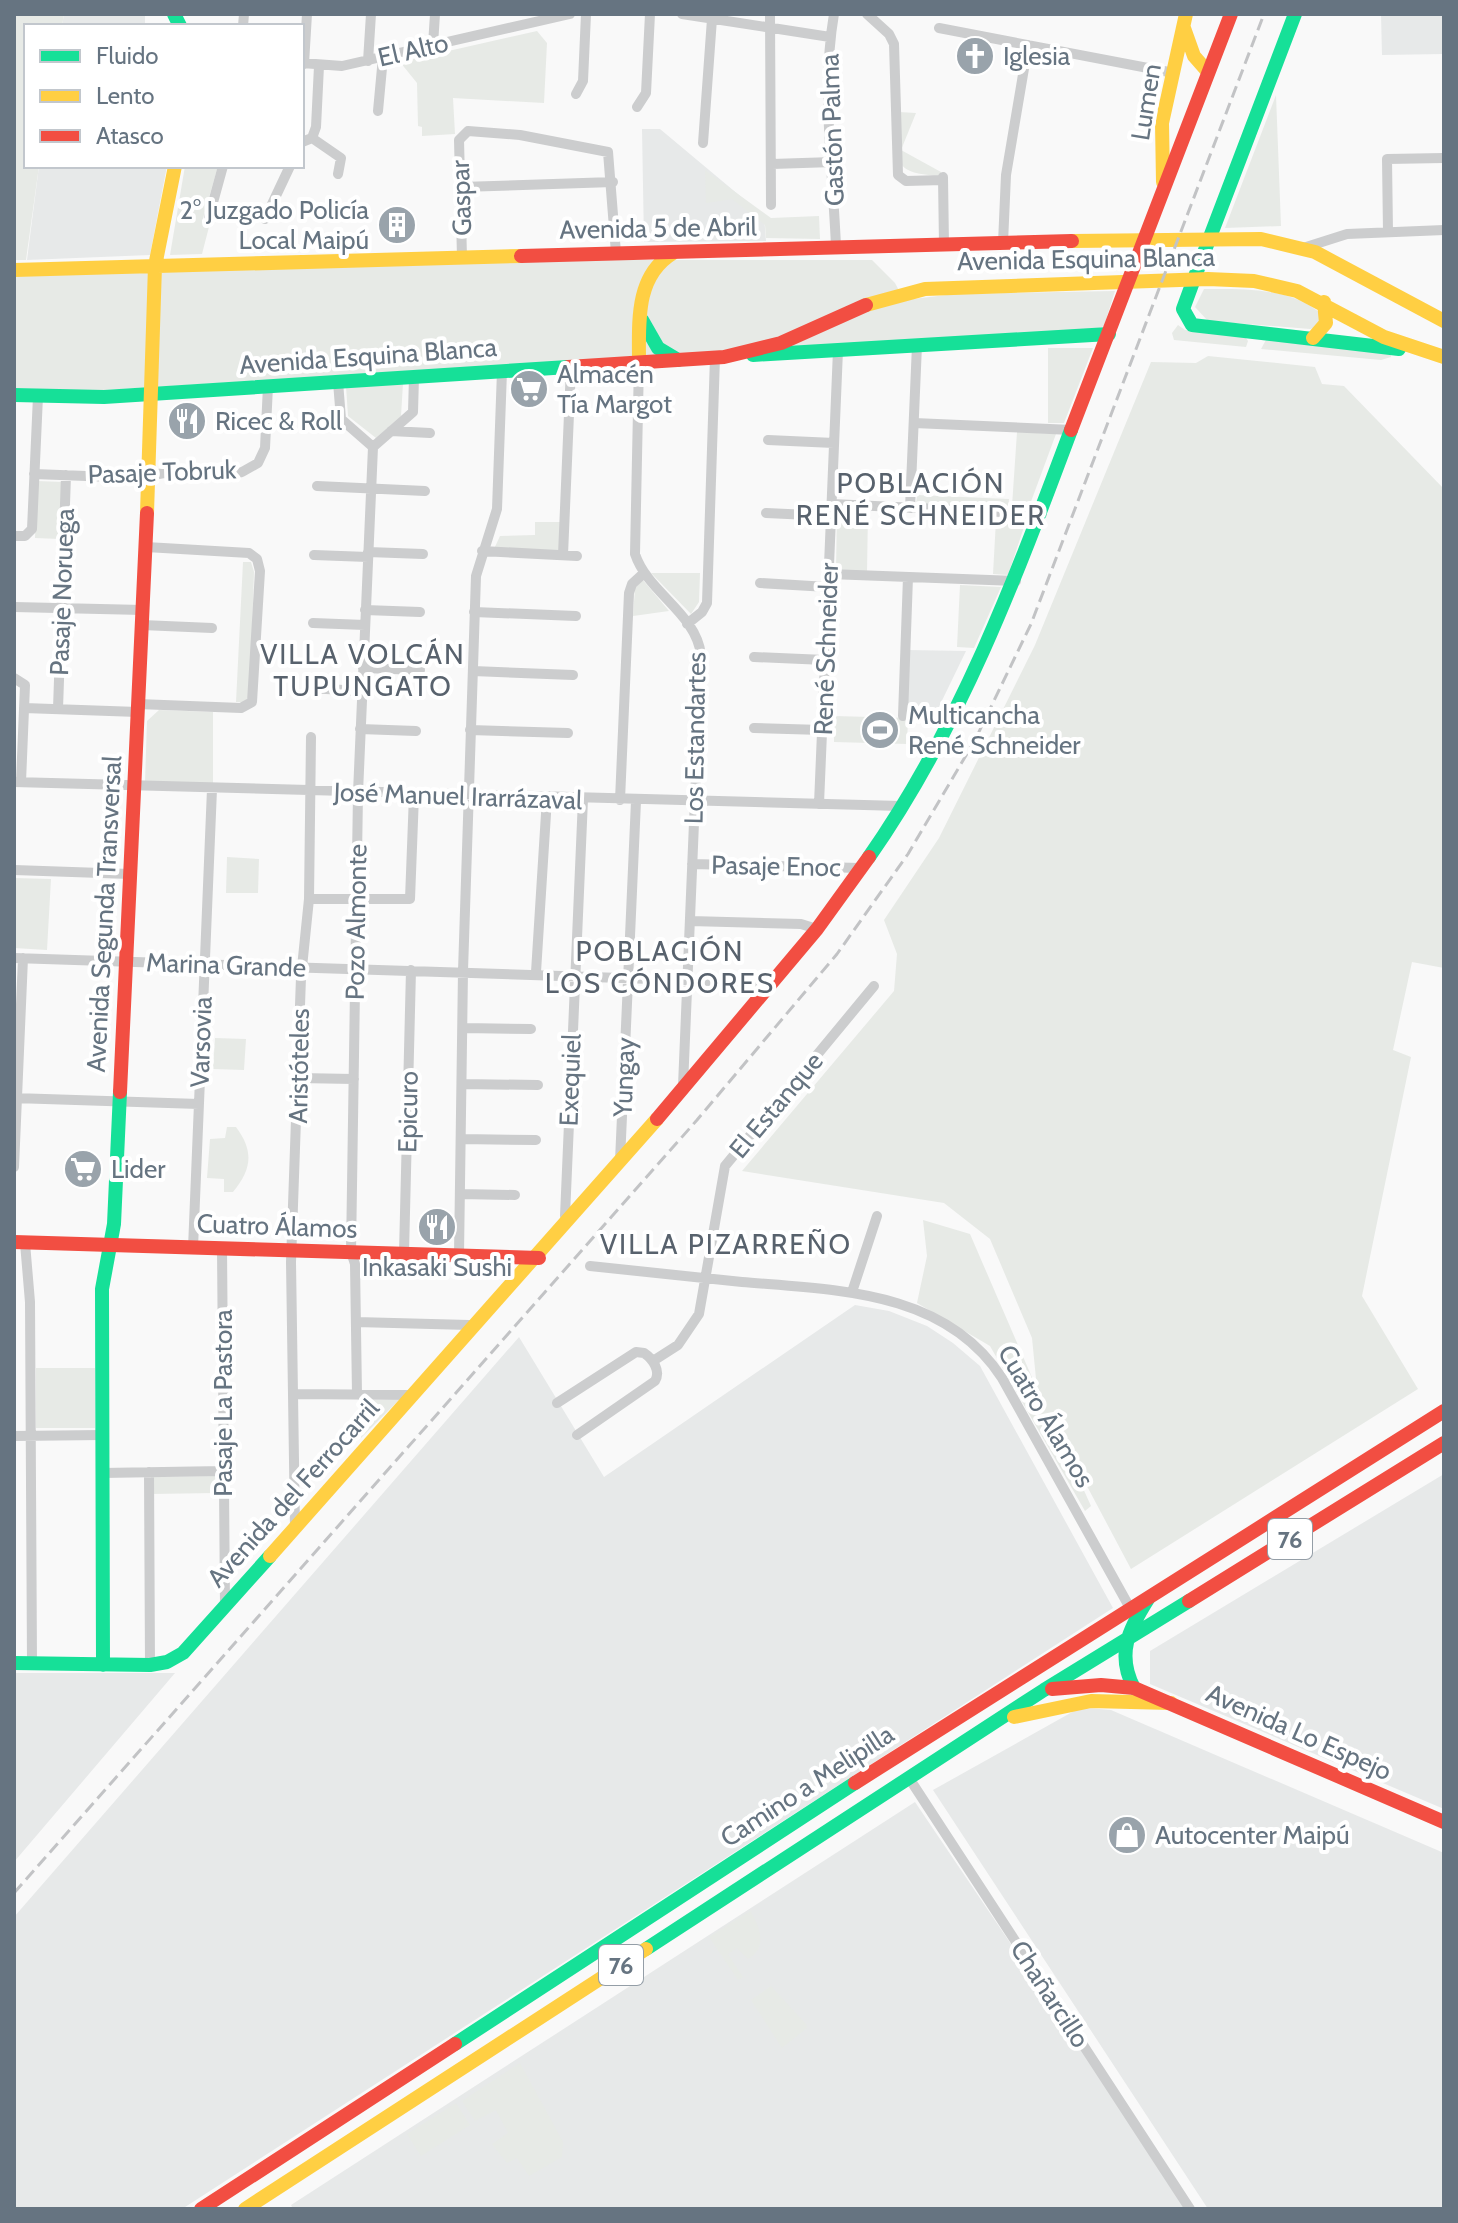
<svg xmlns="http://www.w3.org/2000/svg" width="1458" height="2223" font-family="Cabin,sans-serif">
<style>
.built{fill:#e7e9e9}
.green{fill:#e7eae6}
.lines{fill:none;stroke-linecap:round;stroke-linejoin:round}
.street{stroke:#cccdce;stroke-width:10}
.fast{stroke:#16e098;stroke-width:14}
.slow{stroke:#ffcf43;stroke-width:14}
.jam{stroke:#f24e42;stroke-width:14}
.rail{stroke:#c2c3c5;stroke-width:3;stroke-dasharray:12 6;stroke-linecap:butt}
.labels{text-anchor:middle;dominant-baseline:central;stroke-width:8;stroke-linejoin:round;paint-order:stroke}
.shield{fill:#fff;stroke:#949ea7;stroke-width:2}
.shield-label{font-size:24px;font-weight:bold;fill:#667481}
.street-label{font-size:26px;fill:#667481;stroke:#fff}
.poi-label{font-size:26px;fill:#667481;stroke:#fff;text-anchor:start}
.neighbourhood-label{font-size:28px;letter-spacing:2px;fill:#58626d;stroke:#fff}
</style>
<rect width="100%" height="100%" fill="#f9f9f9"/>
<path class="built" d="M 64,14 L 145,14 L 145,26 L 62,26 Z
M 1381,14 L 1444,14 L 1444,54 L 1382,55 Z
M 642,129 L 660,129 L 764,216 L 766,241 L 644,242 Z
M 39,166 L 167,166 L 150,255 L 27,260 Z
M 907,650 L 966,651 L 935,715 L 906,715 Z
M 855,1305 L 889,1311 L 927,1326 L 953,1343 L 980,1366 L 1113,1608 L 182,2209 L 14,2209 L 14,1917 L 519,1337 L 604,1477 Z
M 1444,1474 L 1444,1809 L 1150,1684 L 1150,1651 Z
M 14,1673 L 175,1673 L 14,1862 Z
M 1087,1708 L 1111,1710 L 1444,1853 L 1444,2209 L 1208,2209 L 933,1790 L 1074,1711 Z
M 915,1802 L 1190,2209 L 293,2209 L 291,2205 Z"/>
<path class="green" d="M 14,14 L 64,14 L 62,26 L 26,26 L 26,166 L 39,166 L 26,260 L 14,260 Z
M 537,31 L 547,43 L 544,103 L 453,98 L 455,134 L 422,136 L 422,127 L 418,126 L 417,83 L 400,62 Z
M 1276,95 L 1281,226 L 1225,228 Z
M 899,112 L 916,113 L 901,150 L 941,172 L 941,176 C 886,173 898,158 899,112 Z
M 185,166 L 218,166 L 202,222 L 210,223 L 202,254 L 170,255 Z
M 705,170 L 771,218 L 819,216 L 820,239 L 766,238 L 765,225 L 732,199 L 706,203 Z
M 465,260 L 872,260 L 895,283 L 904,300 L 955,294 L 1115,291 L 1104,326 L 1096,330 L 87,391 L 14,388 L 14,276 Z
M 1204,289 C 1241,289 1293,287 1322,315 L 1317,327 L 1310,329 L 1208,321 L 1195,307 Z
M 1178,325 L 1185,330 L 1244,335 L 1248,341 L 1246,347 L 1174,340 L 1172,333 Z
M 1267,338 L 1390,350 L 1391,357 L 1381,360 L 1261,349 Z
M 1048,348 L 1093,348 L 1064,423 L 1048,423 Z
M 1208,356 L 1315,367 L 1322,384 L 1344,386 L 1444,489 L 1444,968 L 1412,962 L 1393,1050 L 1411,1057 L 1362,1296 L 1418,1389 L 1131,1569 L 1054,1424 L 1091,1506 L 1085,1511 L 990,1346 L 917,1303 L 927,1256 L 923,1220 L 970,1234 L 1037,1389 L 1032,1338 L 990,1239 L 944,1203 L 742,1171 L 894,991 L 897,954 L 884,920 L 939,838 L 1035,645 L 1151,362 L 1196,363 Z
M 403,383 L 401,416 L 376,438 L 348,416 L 346,386 Z
M 1017,432 L 1056,434 L 1029,507 L 1012,506 Z
M 37,481 L 63,482 L 60,539 L 35,538 Z
M 917,495 L 1009,499 L 1008,510 L 916,506 Z
M 837,511 L 868,512 L 867,572 L 836,571 Z
M 996,520 L 1026,521 L 1008,575 L 993,574 Z
M 535,522 L 560,522 L 559,551 L 494,549 L 500,536 L 535,535 Z
M 243,562 L 251,562 L 254,572 L 250,694 L 245,702 L 236,702 Z
M 651,573 L 700,573 L 699,602 L 691,614 Z
M 643,580 L 669,611 L 633,616 L 635,588 Z
M 960,585 L 1001,587 L 974,648 L 957,647 Z
M 159,710 L 213,712 L 213,785 L 145,782 L 147,721 Z
M 834,716 L 908,718 L 907,744 L 834,742 Z
M 227,857 L 259,859 L 258,893 L 226,893 Z
M 14,878 L 51,879 L 47,950 L 14,948 Z
M 215,1038 L 246,1039 L 244,1070 L 213,1069 Z
M 227,1127 L 236,1127 C 254,1151 252,1169 233,1192 L 224,1192 L 224,1179 L 207,1178 L 210,1139 L 225,1138 Z
M 36,1368 L 95,1368 L 95,1428 L 36,1428 Z
M 359,1400 L 399,1400 L 361,1438 Z
M 216,1476 L 216,1493 L 151,1494 L 151,1477 Z
M 750,1911 C 760,1926 768,1948 748,1959 L 737,1948 L 728,1954 L 743,1977 L 738,1980 L 709,1937 Z
M 771,1986 L 806,2024 L 807,2028 L 782,2048 L 751,2000 Z
M 520,2063 L 563,2142 L 562,2157 L 529,2176 L 517,2158 L 507,2163 L 492,2144 L 508,2133 L 496,2110 L 475,2121 L 462,2101 Z
M 456,2103 L 470,2125 L 421,2156 L 407,2134 Z"/>
<g class="lines">
<path class="street" d="M 682,14 L 830,37
M 770,14 L 771,205
M 834,14 C 821,89 833,171 836,247
M 867,14 L 889,34 L 894,44 L 898,175 L 906,181 L 943,180
M 243,26 L 244,14
M 939,28 L 1174,73
M 433,45 L 435,14
M 368,61 L 371,14
M 302,63 L 342,66 L 570,14
M 304,64 L 307,14
M 576,94 L 583,81 L 586,14
M 637,107 L 646,93 L 650,14
M 378,111 L 383,57
M 312,138 L 316,127 L 319,66
M 312,138 L 341,158 L 338,174
M 302,142 L 312,138
M 703,143 L 712,19
M 772,164 L 833,162
M 943,177 L 944,245
M 461,187 L 613,182
M 209,217 L 223,166
M 265,219 L 290,166
M 1388,232 L 1387,159 L 1444,158
M 1003,243 L 1006,175 L 1028,45
M 1303,248 L 1347,234 L 1444,230
M 462,257 L 459,140 L 468,131 L 520,135 L 608,152 L 616,253
M 639,362 L 635,554 C 648,593 696,613 701,655 L 683,1086
M 338,382 L 341,419 L 373,447
M 914,423 L 1072,430
M 391,431 L 430,433
M 768,440 L 834,443
M 34,474 L 138,478 L 164,473 L 222,476 L 242,472 L 258,463 L 265,448 L 268,386
M 317,486 L 425,491
M 832,504 L 1042,514
M 910,508 L 917,345
M 766,513 L 831,516
M 15,536 L 25,536 L 32,529 L 38,396
M 482,551 L 577,556
M 368,552 L 423,554
M 314,555 L 368,557
M 563,555 L 571,367
M 829,574 L 1016,581
M 760,583 L 828,587
M 14,607 L 143,610
M 365,610 L 420,612
M 474,612 L 576,616
M 313,623 L 365,625
M 687,624 L 702,612 L 707,603 L 715,357
M 142,625 L 212,628
M 754,657 L 825,660
M 363,668 L 420,670
M 473,671 L 573,675
M 14,678 L 25,685 L 21,782
M 308,688 L 362,691
M 138,704 L 241,708 L 252,702 L 260,571 L 257,559 L 249,553 L 146,547
M 24,708 L 138,712
M 58,709 L 66,475
M 903,716 L 908,577
M 754,728 L 822,730
M 360,729 L 416,731
M 470,730 L 568,733
M 14,782 L 901,806
M 620,800 L 629,593 L 632,584 L 644,573
M 819,804 L 838,350
M 692,864 L 861,868
M 14,870 L 130,874
M 309,899 L 410,899 L 414,795
M 690,921 L 801,924 L 817,929
M 14,958 L 773,983
M 536,972 L 547,798
M 463,1028 L 531,1029
M 298,1078 L 354,1079
M 462,1084 L 538,1085
M 14,1098 L 199,1104
M 461,1139 L 536,1140
M 620,1161 L 636,801
M 14,1167 L 23,958
M 460,1194 L 515,1195
M 565,1216 L 583,799
M 25,1243 L 30,1302 L 32,1663
M 193,1248 L 212,789
M 222,1248 L 225,1606
M 404,1253 L 411,970
M 459,1255 L 463,971 L 476,576 L 497,509 L 502,371
M 590,1266 C 641,1271 691,1277 742,1282 C 836,1290 945,1290 1002,1378 L 1130,1608
M 852,1292 L 877,1216
M 356,1322 L 469,1325
M 653,1361 L 678,1345 L 699,1314 L 725,1166 L 874,986
M 293,1394 L 412,1395
M 357,1394 L 355,1264 L 351,1252 L 358,793 L 373,447 L 413,412 L 414,377
M 557,1403 L 636,1352 L 644,1353 C 653,1359 661,1371 655,1381 L 577,1435
M 14,1436 L 102,1435
M 149,1472 L 150,1665
M 102,1473 L 224,1471
M 295,1527 L 291,1262 L 301,977 L 309,899 L 311,737
M 909,1778 L 1190,2209"/>
<path class="fast" d="M 174,14 L 180,26
M 1194,279 L 1295,14
M 1194,279 L 1183,309 L 1192,325 L 1399,349
M 642,320 L 658,348 L 678,360
M 753,355 L 1109,334
M 14,395 L 104,397 L 568,367
M 869,857 C 960,727 1016,577 1071,430
M 14,1663 L 150,1665 L 167,1662 L 183,1653 L 270,1556
M 103,1665 L 102,1289 L 114,1224 L 120,1092
M 1134,1688 C 1116,1654 1129,1629 1148,1599
M 646,1949 L 1044,1690 L 1189,1601
M 455,2044 L 855,1783"/>
<path class="slow" d="M 1184,28 L 1194,56 L 1208,72
M 1163,182 L 1162,123 L 1186,14
M 1072,241 L 1261,239 L 1315,252 L 1444,321
M 14,270 L 521,256
M 866,305 L 925,289 L 1208,279 L 1254,281 L 1297,291 L 1384,337 L 1444,357
M 1313,338 L 1326,323 L 1324,302
M 639,362 C 639,322 635,276 673,253
M 147,513 L 155,266 L 175,166
M 270,1556 L 657,1119
M 1014,1717 L 1091,1701 L 1171,1703
M 245,2209 L 646,1949"/>
<path class="jam" d="M 521,256 L 1072,241
M 568,367 L 724,357 L 781,343 L 866,305
M 1071,430 L 1231,14
M 120,1092 L 147,513
M 657,1119 L 817,929 L 869,857
M 14,1242 L 539,1258
M 1189,1601 L 1444,1443
M 1134,1688 L 1444,1822
M 1052,1689 L 1101,1685 L 1134,1688
M 855,1783 L 1444,1411
M 201,2209 L 455,2044"/>
<path class="rail" d="M 14,1893 L 697,1120 L 837,954 L 908,854 L 975,740 L 1031,624 L 1264,14"/>
</g>
<defs>
<g id="church-disc" transform="scale(2)"><circle r="9.5" fill="#99a3ab" stroke="#fff"/><path d="M-1.2-6h2.4v3.5h3.3v2.4h-3.3V6h-2.4V-.1h-3.3v-2.4h3.3Z" fill="#fff"/></g>
<g id="building-disc" transform="scale(2)"><circle r="9.5" fill="#99a3ab" stroke="#fff"/><path d="M-4-6H4V6H1V3H-1V6H-4ZM-2.5-4.3h1.7v1.8h-1.7ZM.8-4.3h1.7v1.8H.8ZM-2.5-1h1.7V.8h-1.7ZM.8-1h1.7V.8H.8Z" fill="#fff"/></g>
<g id="supermarket-disc" transform="scale(2)"><circle r="9.5" fill="#99a3ab" stroke="#fff"/><path d="M-6-5.5h2.5l.6 2H6L4.5 2H-2.5L-4.4-4H-6ZM-1.5 3.2a1.3 1.3 0 1 0 .1 0ZM3 3.2a1.3 1.3 0 1 0 .1 0Z" fill="#fff"/></g>
<g id="restaurant-disc" transform="scale(2)"><circle r="9.5" fill="#99a3ab" stroke="#fff"/><path d="M-5-6h1v4h1v-4h1v4h1v-4h1v5L-1.5 .5V6h-2V.5L-5-1ZM5-6V6H3V1.5H1.5Q1.5-4 5-6Z" fill="#fff"/></g>
<g id="stadium-disc" transform="scale(2)"><circle r="9.5" fill="#99a3ab" stroke="#fff"/><path d="M0-5a6.5 5 0 1 0 0 10a6.5 5 0 1 0 0-10ZM-3.5-1.8h7v3.6h-7Z" fill="#fff"/></g>
<g id="shop-disc" transform="scale(2)"><circle r="9.5" fill="#99a3ab" stroke="#fff"/><path d="M-5-2.5h2.3a2.7 3.5 0 0 1 5.4 0H5L5.5 6h-11ZM-1.5-2.5h3a1.5 2.3 0 0 0-3 0Z" fill="#fff"/></g>
</defs>
<g fill-rule="evenodd">
<use href="#church-disc" x="975" y="56"/>
<use href="#building-disc" x="397" y="225"/>
<use href="#supermarket-disc" x="529" y="389"/>
<use href="#restaurant-disc" x="187" y="421"/>
<use href="#stadium-disc" x="880" y="730"/>
<use href="#supermarket-disc" x="83" y="1169"/>
<use href="#restaurant-disc" x="437" y="1227"/>
<use href="#shop-disc" x="1127" y="1835"/>
</g>
<g class="labels">
<g class="shield">
<rect x="1268" y="1519" width="44" height="40" rx="6"/>
<rect x="599" y="1945" width="44" height="40" rx="6"/>
</g>
<g class="shield-label">
<text x="1290" y="1539">76</text>
<text x="621" y="1965">76</text>
</g>
<g class="street-label">
<text transform="translate(413 50) rotate(-13)">El Alto</text>
<text transform="translate(1146 102) rotate(-81)">Lumen</text>
<text transform="translate(832 130) rotate(-92)">Gastón Palma</text>
<text transform="translate(461 198) rotate(-92)">Gaspar</text>
<text transform="translate(658 228) rotate(-1)">Avenida 5 de Abril</text>
<text transform="translate(1086 259) rotate(-1)">Avenida Esquina Blanca</text>
<text transform="translate(368 356) rotate(-4)">Avenida Esquina Blanca</text>
<text transform="translate(162 472) rotate(-2)">Pasaje Tobruk</text>
<text transform="translate(62 592) rotate(-88)">Pasaje Noruega</text>
<text transform="translate(826 649) rotate(-88)">René Schneider</text>
<text transform="translate(695 738) rotate(-89)">Los Estandartes</text>
<text transform="translate(458 796) rotate(2)">José Manuel Irarrázaval</text>
<text transform="translate(776 866) rotate(1)">Pasaje Enoc</text>
<text transform="translate(104 914) rotate(-87)">Avenida Segunda Transversal</text>
<text transform="translate(356 922) rotate(-89)">Pozo Almonte</text>
<text transform="translate(226 965) rotate(2)">Marina Grande</text>
<text transform="translate(201 1042) rotate(-88)">Varsovia</text>
<text transform="translate(299 1066) rotate(-89)">Aristóteles</text>
<text transform="translate(624 1077) rotate(-88)">Yungay</text>
<text transform="translate(570 1080) rotate(-88)">Exequiel</text>
<text transform="translate(776 1105) rotate(-50)">El Estanque</text>
<text transform="translate(408 1112) rotate(-89)">Epicuro</text>
<text transform="translate(277 1226) rotate(2)">Cuatro Álamos</text>
<text transform="translate(223 1403) rotate(-90)">Pasaje La Pastora</text>
<text transform="translate(1046 1416) rotate(59)">Cuatro Álamos</text>
<text transform="translate(293 1493) rotate(-48)">Avenida del Ferrocarril</text>
<text transform="translate(1299 1732) rotate(24)">Avenida Lo Espejo</text>
<text transform="translate(807 1786) rotate(-33)">Camino a Melipilla</text>
<text transform="translate(1050 1994) rotate(57)">Chañarcillo</text>
</g>
<g class="poi-label">
<text x="1003" y="56">Iglesia</text>
<text x="369" y="210" text-anchor="end">2° Juzgado Policía<tspan x="369" dy="30">Local Maipú</tspan></text>
<text x="557" y="374">Almacén<tspan x="557" dy="30">Tía Margot</tspan></text>
<text x="215" y="421">Ricec &amp; Roll</text>
<text x="908" y="715">Multicancha<tspan x="908" dy="30">René Schneider</tspan></text>
<text x="111" y="1169">Lider</text>
<text x="437" y="1267" text-anchor="middle">Inkasaki Sushi</text>
<text x="1155" y="1835">Autocenter Maipú</text>
</g>
<g class="neighbourhood-label">
<text x="921" y="483">POBLACIÓN<tspan x="921" dy="32">RENÉ SCHNEIDER</tspan></text>
<text x="363" y="654">VILLA VOLCÁN<tspan x="363" dy="32">TUPUNGATO</tspan></text>
<text x="660" y="951">POBLACIÓN<tspan x="660" dy="32">LOS CÓNDORES</tspan></text>
<text x="726" y="1244">VILLA PIZARREÑO</text>
</g>
</g>
<rect width="1458" height="2223" fill="none" stroke="#667481" stroke-width="32"/>
<rect x="24" y="24" width="280" height="144" fill="#ffffff" stroke="#c2c7cd" stroke-width="2"/>
<rect x="40" y="50" width="40" height="12" fill="#16e098" stroke="#c2c7cd" stroke-width="2"/>
<text x="96" y="64" font-size="24" fill="#667481">Fluido</text>
<rect x="40" y="90" width="40" height="12" fill="#ffcf43" stroke="#c2c7cd" stroke-width="2"/>
<text x="96" y="104" font-size="24" fill="#667481">Lento</text>
<rect x="40" y="130" width="40" height="12" fill="#f24e42" stroke="#c2c7cd" stroke-width="2"/>
<text x="96" y="144" font-size="24" fill="#667481">Atasco</text>
</svg>
